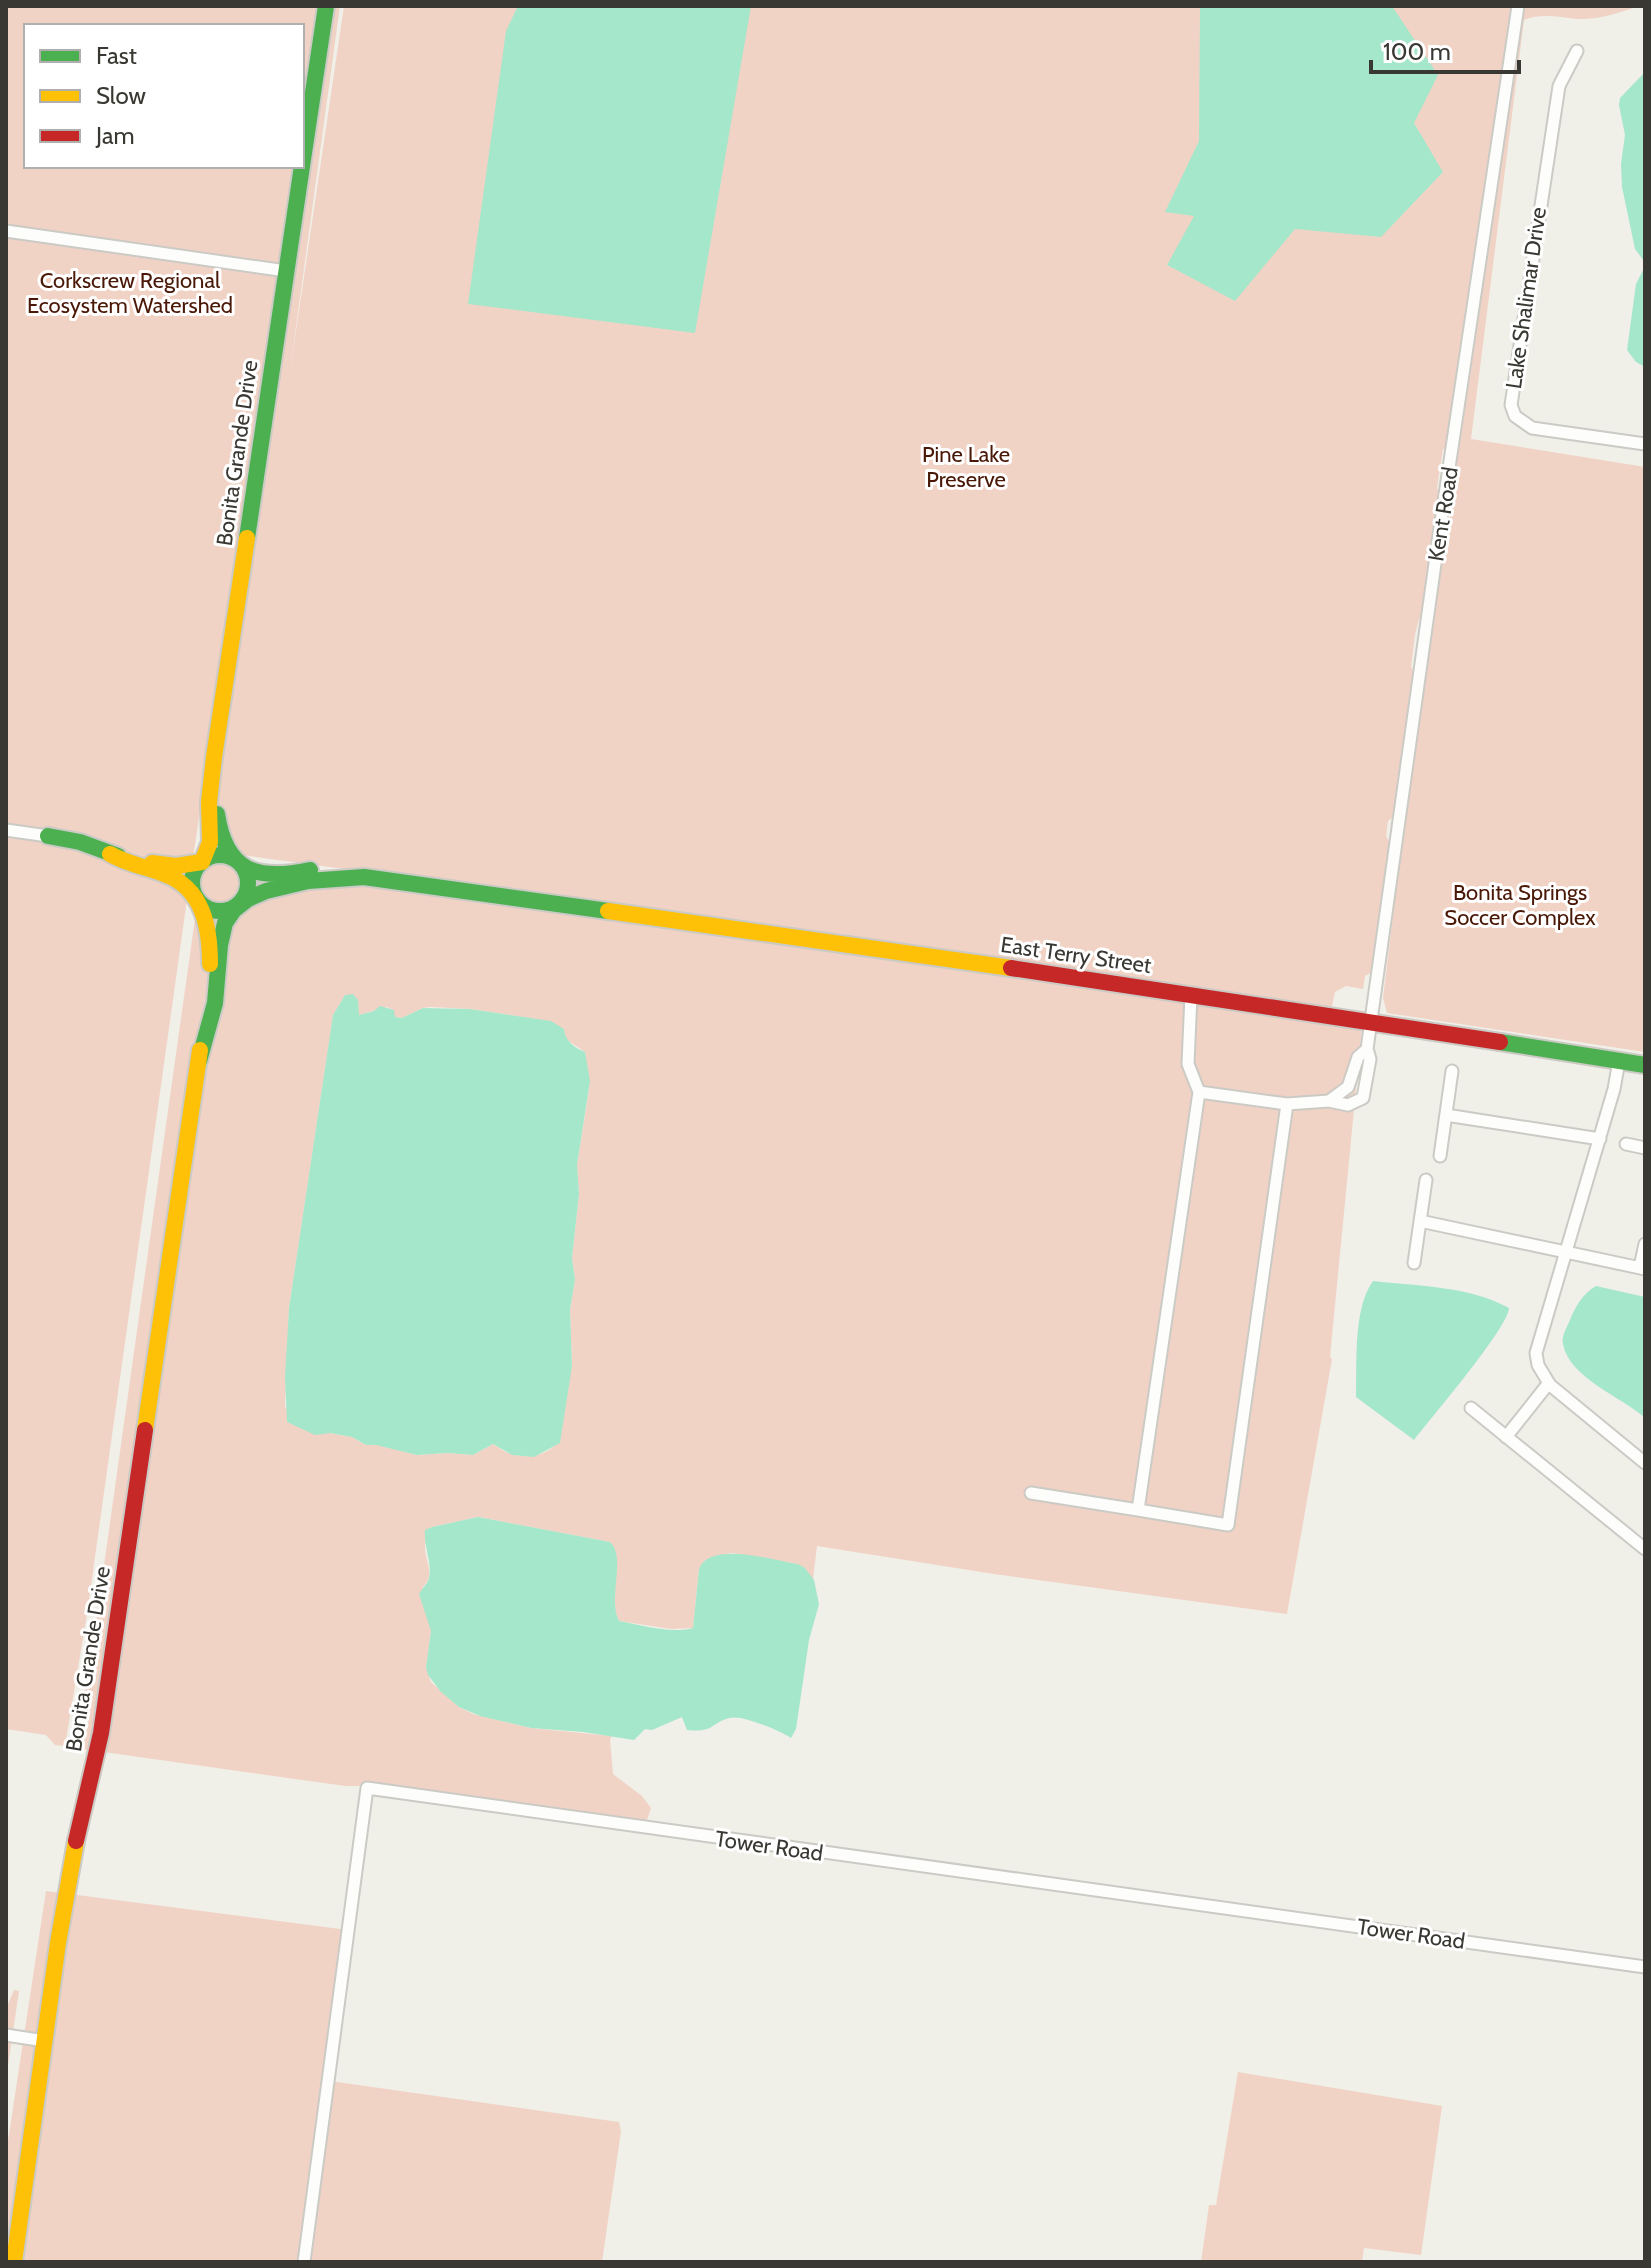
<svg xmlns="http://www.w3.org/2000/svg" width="1651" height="2268" font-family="Cabin,sans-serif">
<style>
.green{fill:#f1d3c6;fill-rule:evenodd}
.water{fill:#a5e7cb}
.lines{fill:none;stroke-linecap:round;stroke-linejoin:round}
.street-casing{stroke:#cbcac5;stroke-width:15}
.fast-casing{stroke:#cbcac5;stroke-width:20}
.slow-casing{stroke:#cbcac5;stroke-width:20}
.jam-casing{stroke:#cbcac5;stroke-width:20}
.street{stroke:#fdfdfc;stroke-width:11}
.fast{stroke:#4caf50;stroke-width:16}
.slow{stroke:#ffc107;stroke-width:16}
.jam{stroke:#c62828;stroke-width:16}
.labels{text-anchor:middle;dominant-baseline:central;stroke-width:6;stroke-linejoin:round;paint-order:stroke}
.park-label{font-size:22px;fill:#4a1807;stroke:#fff}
.street-label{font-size:22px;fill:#393833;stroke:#fff}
</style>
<rect width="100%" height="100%" fill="#f0efe8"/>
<path class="green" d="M 6,6 L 321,6 L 302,130 L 302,26 L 26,26 L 26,166 L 297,166 L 190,878 L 87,1614 L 65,1746 L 55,1745 L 46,1735 L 6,1729 Z
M 331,6 L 340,6 L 289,378 L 344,6 L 1639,6 C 1619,13 1598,20 1576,19 C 1559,17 1541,13 1524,20 L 1471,439 L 1645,467 L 1645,1052 L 1387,1013 L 1383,998 L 1404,825 L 1459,437 L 1453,450 L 1443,449 L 1437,488 L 1445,504 L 1431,604 L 1419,619 L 1415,635 L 1411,667 L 1417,679 L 1401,811 L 1388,821 L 1386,836 L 1392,846 L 1376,970 L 1365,976 L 1363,989 L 1346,986 L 1335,992 L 1331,1010 L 654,911 L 205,850 Z
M 203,862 L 678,926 L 1362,1027 L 1330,1357 L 1332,1359 L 1287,1614 L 994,1574 L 817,1546 L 813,1579 L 798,1564 L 732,1553 L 716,1556 L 699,1569 L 693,1628 L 671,1629 L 619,1621 C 605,1595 625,1569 610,1542 L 478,1517 L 432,1527 C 429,1533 425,1541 425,1547 C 425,1563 436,1574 423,1587 L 431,1631 L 426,1667 L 431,1682 L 459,1707 L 473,1714 L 531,1728 L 612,1736 L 610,1739 L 613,1774 L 642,1796 L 651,1808 L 646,1823 L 365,1786 L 345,1786 L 75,1748 L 97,1615 ZM 345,995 L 357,1007 L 359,1015 L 387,1007 L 391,1009 L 395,1017 L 402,1018 L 423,1008 L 431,1007 L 470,1009 L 536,1019 L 585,1052 L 589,1089 L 577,1165 L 579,1194 L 572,1258 L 575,1279 L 570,1310 L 572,1366 L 554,1446 C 542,1458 519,1459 504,1451 C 500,1449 497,1446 493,1444 L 473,1455 L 448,1453 L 417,1455 L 376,1444 L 366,1445 L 352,1437 L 330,1433 L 285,1407 L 289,1308 L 333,1016 Z
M 46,1891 L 348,1930 L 323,2080 L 619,2122 L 621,2131 L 602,2262 L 6,2262 L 6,2154 Z
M 14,1990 L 19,1991 L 6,2079 L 6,2009 Z
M 1238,2072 L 1442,2106 L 1421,2255 L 1364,2248 L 1362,2262 L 1201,2262 L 1209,2205 L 1216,2205 Z"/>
<path class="water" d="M 518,6 L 751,6 L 695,333 L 468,304 L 506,31 Z
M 1200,6 L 1392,6 L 1438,75 L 1414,123 L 1443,172 L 1381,237 L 1295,229 L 1235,301 L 1167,265 L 1194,216 L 1165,212 L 1199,141 Z
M 1645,72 L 1645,367 L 1636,362 L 1627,350 L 1636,284 L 1644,268 L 1644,261 L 1635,249 L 1622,187 L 1621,164 L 1625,135 L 1619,105 L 1620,98 Z
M 353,994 L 358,1000 L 359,1015 L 374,1011 L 380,1006 L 394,1010 L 395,1017 L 402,1018 L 423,1008 L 470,1009 L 551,1021 L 564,1029 C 565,1041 575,1048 585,1052 L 590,1081 L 577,1165 L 579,1194 L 572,1258 L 575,1279 L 570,1310 L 572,1366 L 560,1443 L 534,1457 L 512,1455 L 493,1444 L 473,1455 L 448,1453 L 417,1455 L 376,1445 L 366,1445 L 352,1437 L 330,1433 L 315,1435 L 287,1422 L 285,1377 L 289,1308 L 333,1015 L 345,995 Z
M 1373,1281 C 1417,1286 1470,1286 1509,1308 C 1508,1328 1431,1418 1414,1440 L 1356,1397 C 1357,1364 1353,1308 1373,1281 Z
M 1596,1286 L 1645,1297 L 1645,1418 C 1622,1397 1569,1378 1563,1344 C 1561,1337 1567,1327 1570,1320 C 1575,1307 1583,1293 1596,1286 Z
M 478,1517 L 610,1542 C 627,1558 607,1598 619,1621 C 642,1625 671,1634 693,1628 L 699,1569 C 710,1540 775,1561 798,1564 L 805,1568 L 814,1580 L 819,1604 L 809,1640 L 796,1729 L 791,1738 C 780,1731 742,1714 729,1718 C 709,1724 714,1733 687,1730 L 682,1717 L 652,1730 L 645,1729 L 634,1740 L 583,1732 L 531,1728 L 480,1716 L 459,1707 L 441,1692 L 428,1675 L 426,1667 L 431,1631 L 419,1594 C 421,1590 424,1587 427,1583 C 435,1569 423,1547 425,1530 L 432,1527 Z"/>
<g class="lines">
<g class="street-casing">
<path id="street" d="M 1577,51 L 1559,86 L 1511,405 L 1515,416 L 1532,428 L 1645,444
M 6,231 L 286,271
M 6,830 L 48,836
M 1191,995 L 1188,1064 L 1199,1092 L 1287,1104 L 1329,1101 L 1348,1087 L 1358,1057 L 1367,1049 L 1440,528 L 1518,6
M 1619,1061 L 1614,1089 L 1536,1353 L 1538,1365 L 1550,1385 L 1645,1463
M 1199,1092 L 1138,1510 L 1228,1525 L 1287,1104
M 1329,1101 L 1348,1105 L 1363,1098 L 1370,1059 L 1367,1049
M 1446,1115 L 1600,1139
M 1626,1144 L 1645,1148
M 1440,1156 L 1452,1071
M 1420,1221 L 1645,1269
M 1414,1263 L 1426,1180
M 1640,1267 L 1645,1244
M 1471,1408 L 1645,1549
M 1506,1437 L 1548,1384
M 1031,1493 L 1138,1510
M 6,2035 L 45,2041
M 304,2262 L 367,1788 L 1645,1967"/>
</g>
<g class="fast-casing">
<path id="fast" d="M 302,166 L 326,6
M 247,538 L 302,166
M 217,814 C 226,873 258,881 310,870
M 48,836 L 80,842 L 118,856
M192 883a28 28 0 1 1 56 0a28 28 0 1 1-56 0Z
M 1500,1042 L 1645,1065
M 199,1061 L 215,1003 L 220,945 L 225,923 L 234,910 L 248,899 L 266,891 L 308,881 L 364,877 L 608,911"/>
</g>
<g class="slow-casing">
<path id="slow" d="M 110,854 C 127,864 146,867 164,874 C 203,888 210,927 210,964
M 152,863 L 176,866 L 202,862 L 210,842 L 209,802 L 214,757 L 247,538
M 608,911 L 1011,968
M 145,1430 L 200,1050
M 14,2262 L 58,1943 L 76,1841"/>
</g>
<g class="jam-casing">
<path id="jam" d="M 1011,968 L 1500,1042
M 76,1841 L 101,1733 L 145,1430"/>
</g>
<use href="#street" class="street"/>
<use href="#fast" class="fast"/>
<use href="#slow" class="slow"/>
<use href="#jam" class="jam"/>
</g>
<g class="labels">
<g class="park-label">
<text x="130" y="280">Corkscrew Regional<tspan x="130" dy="25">Ecosystem Watershed</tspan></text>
<text x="966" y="454">Pine Lake<tspan x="966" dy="25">Preserve</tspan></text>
<text x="1520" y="892">Bonita Springs<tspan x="1520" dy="25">Soccer Complex</tspan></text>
</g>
<g class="street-label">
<text transform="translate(1526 298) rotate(-82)">Lake Shalimar Drive</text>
<text transform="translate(237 453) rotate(-82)">Bonita Grande Drive</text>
<text transform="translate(1443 514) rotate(-81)">Kent Road</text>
<text transform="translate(1076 955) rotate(8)">East Terry Street</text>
<text transform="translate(88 1659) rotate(-81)">Bonita Grande Drive</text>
<text transform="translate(769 1846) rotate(8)">Tower Road</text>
<text transform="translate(1411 1934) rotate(8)">Tower Road</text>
</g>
</g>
<rect width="1651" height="2268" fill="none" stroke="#393833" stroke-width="16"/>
<rect x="24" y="24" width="280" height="144" fill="#ffffff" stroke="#b0afad" stroke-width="2"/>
<rect x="40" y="50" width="40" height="12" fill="#4caf50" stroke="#b0afad" stroke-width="2"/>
<text x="96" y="64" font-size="24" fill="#393833">Fast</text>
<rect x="40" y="90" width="40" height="12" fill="#ffc107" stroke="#b0afad" stroke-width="2"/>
<text x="96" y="104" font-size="24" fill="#393833">Slow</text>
<rect x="40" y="130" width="40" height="12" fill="#c62828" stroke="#b0afad" stroke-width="2"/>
<text x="96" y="144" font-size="24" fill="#393833">Jam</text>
<path d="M1371 60v12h148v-12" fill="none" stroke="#393833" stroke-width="4"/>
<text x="1383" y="60" font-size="24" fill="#393833" stroke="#ffffff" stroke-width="6" paint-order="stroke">100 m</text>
</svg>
